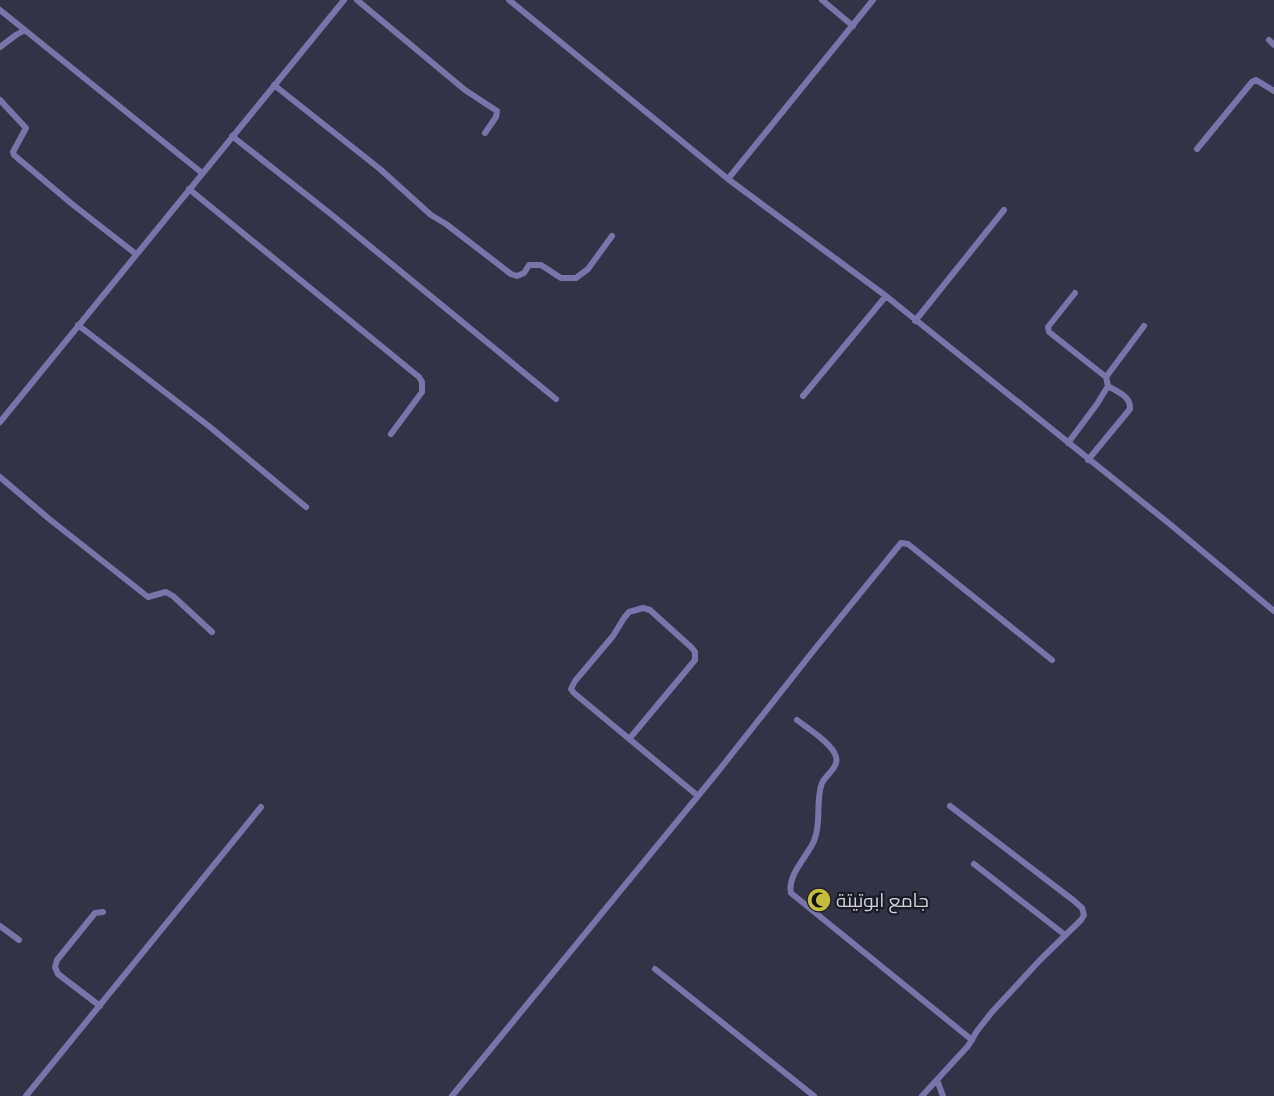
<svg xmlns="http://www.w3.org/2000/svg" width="1274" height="1096" font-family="'PT Sans Narrow',Cairo,sans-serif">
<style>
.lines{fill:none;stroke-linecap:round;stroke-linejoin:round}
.minor{stroke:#7875ab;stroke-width:6}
.labels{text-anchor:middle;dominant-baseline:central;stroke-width:4.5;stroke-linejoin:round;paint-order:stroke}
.poi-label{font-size:19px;fill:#d2d2df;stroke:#1b1b25;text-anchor:start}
</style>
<rect width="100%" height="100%" fill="#333247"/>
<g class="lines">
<path class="minor" d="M 357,0 L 465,90 L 497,111 L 496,117 L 485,133
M 509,0 L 728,179 L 886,296 L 1171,525 L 1274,611
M 822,0 L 853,26
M 0,10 L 202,173
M 1269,40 L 1274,45
M 0,47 L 16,35 L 25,30
M 274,85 L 380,169 L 431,215 L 446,224 L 511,274 L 517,276 L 524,273 L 529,265 L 541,265 L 561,278 L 576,278 L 588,269 L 612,236
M 0,100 L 26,128 L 13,152 L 14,155 L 72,204 L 136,254
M 232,136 L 332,215 L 556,399
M 1197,149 L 1252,82 L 1256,80 L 1274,91
M 728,179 L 873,0
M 189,189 L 419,377 L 422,382 L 422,392 L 391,434
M 915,321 L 1004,210
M 78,325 L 210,427 L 306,507
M 1106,377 L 1144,326
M 803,396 L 886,296
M 0,422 L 344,0
M 1068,443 L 1097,404 L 1108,386 L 1106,377 L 1049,332 L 1048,327 L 1075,293
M 1088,460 L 1130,409 C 1131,396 1117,392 1108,386
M 0,477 L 48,518 L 148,597 L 166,592 L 173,596 L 212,632
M 797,720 C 807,728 833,744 836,757 C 839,767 826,775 822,783 C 815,801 822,822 814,841 C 807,857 787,875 791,893 L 972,1040
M 630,738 L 695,660 L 695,652 L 692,648 L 650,610 L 643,608 L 629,612 L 624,618 L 613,636 L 575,681 L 571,689 L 574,693 L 698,796
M 974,864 L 1065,935
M 0,926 L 19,940
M 655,969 L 814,1096
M 100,1006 L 58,974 L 55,967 L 57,960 L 95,913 L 103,912
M 937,1080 L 943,1096
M 26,1096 L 261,807
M 452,1096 L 716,774 L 814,650 L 901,543 L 908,544 L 1052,660
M 922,1096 L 968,1046 L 977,1031 L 992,1012 L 1040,960 L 1081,920 L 1084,915 L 1082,908 L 1073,900 L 950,806"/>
</g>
<defs>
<g id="mosque-disc" transform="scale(1.25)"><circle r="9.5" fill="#c5bc3d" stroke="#1b1b25"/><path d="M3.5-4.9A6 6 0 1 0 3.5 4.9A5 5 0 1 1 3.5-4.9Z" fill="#111"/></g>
</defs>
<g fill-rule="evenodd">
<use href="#mosque-disc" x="819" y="900"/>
</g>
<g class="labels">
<g class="poi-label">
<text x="836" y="900">جامع ابوتيتة</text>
</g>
</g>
</svg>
